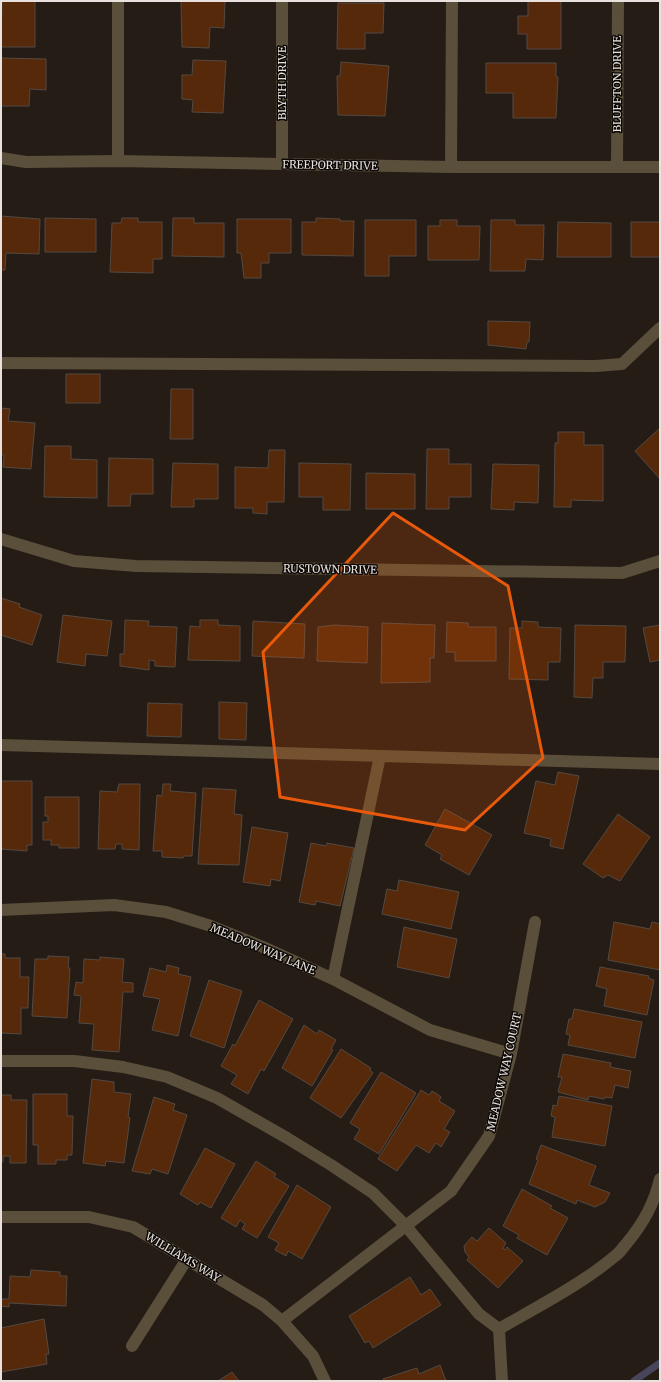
<svg xmlns="http://www.w3.org/2000/svg" width="661" height="1382" font-family="Merriweather,serif">
<style>
.lines{fill:none;stroke-linecap:round;stroke-linejoin:round}
.stream{stroke:#46455c;stroke-width:7}
.building{fill:#552909;stroke:#544942}
.service{stroke:#594f3a;stroke-width:12}
.minor{stroke:#594f3a;stroke-width:12}
.marked{fill:#e8590c;fill-opacity:0.2;stroke:#e8590c;stroke-width:3;stroke-linejoin:round}
.labels{text-anchor:middle;dominant-baseline:central;stroke-width:3;stroke-linejoin:round;paint-order:stroke}
.street-label{font-size:11px;fill:#e8e1dd;stroke:#0c0806}
</style>
<rect width="100%" height="100%" fill="#261c16"/>
<g class="lines">
<path class="stream" d="M 634,1381 L 660,1363"/>
</g>
<path class="building" d="M 2,1 L 35,1 L 35,47 L 1,47 Z
M 181,1 L 225,1 L 224,28 L 210,27 L 209,48 L 182,47 Z
M 528,1 L 561,1 L 561,49 L 527,49 L 527,34 L 518,34 L 518,16 L 528,16 Z
M 338,3 L 384,3 L 383,33 L 365,33 L 365,49 L 337,49 Z
M 1,58 L 46,59 L 46,90 L 30,89 L 29,106 L 1,106 Z
M 193,60 L 226,61 L 223,113 L 192,112 L 193,100 L 182,99 L 182,75 L 192,75 Z
M 341,62 L 389,66 L 385,116 L 338,115 L 337,76 L 340,76 Z
M 486,63 L 556,63 L 556,77 L 558,77 L 556,118 L 513,118 L 513,93 L 486,93 Z
M 1,216 L 40,219 L 39,254 L 6,253 L 5,270 L 1,270 Z
M 45,218 L 96,219 L 96,252 L 45,252 Z
M 122,218 L 138,218 L 138,222 L 162,222 L 162,259 L 153,259 L 153,273 L 110,272 L 112,223 L 121,223 Z
M 173,218 L 194,218 L 194,223 L 224,223 L 224,257 L 172,256 Z
M 316,218 L 340,219 L 340,221 L 354,221 L 353,256 L 302,255 L 302,222 L 316,222 Z
M 237,219 L 291,219 L 291,253 L 269,253 L 269,263 L 261,263 L 261,278 L 244,278 L 241,253 L 237,253 Z
M 365,220 L 416,220 L 416,256 L 389,256 L 389,276 L 365,276 Z
M 440,220 L 457,220 L 457,226 L 480,226 L 479,260 L 428,260 L 428,226 L 440,226 Z
M 491,220 L 515,220 L 515,225 L 544,225 L 543,260 L 526,259 L 525,271 L 490,271 Z
M 558,222 L 611,223 L 611,257 L 557,257 Z
M 631,222 L 660,222 L 660,257 L 631,257 Z
M 488,321 L 530,322 L 529,342 L 527,342 L 526,349 L 488,345 Z
M 66,374 L 100,374 L 100,403 L 66,403 Z
M 171,389 L 193,389 L 193,439 L 170,439 Z
M 1,408 L 10,409 L 8,421 L 35,423 L 31,469 L 3,467 L 4,455 L 1,455 Z
M 660,428 L 660,479 L 635,451 Z
M 558,432 L 584,432 L 584,445 L 603,445 L 603,501 L 571,500 L 571,507 L 554,507 L 555,443 L 558,443 Z
M 45,446 L 71,446 L 71,459 L 97,460 L 97,498 L 44,497 Z
M 427,449 L 449,449 L 449,464 L 471,464 L 471,497 L 449,497 L 449,509 L 426,509 Z
M 269,450 L 285,450 L 284,502 L 267,502 L 267,514 L 253,513 L 253,508 L 235,508 L 235,467 L 268,468 Z
M 109,458 L 153,459 L 153,494 L 131,494 L 130,506 L 108,506 Z
M 173,463 L 218,464 L 218,499 L 194,499 L 194,507 L 171,507 Z
M 299,463 L 351,464 L 350,510 L 323,510 L 323,497 L 299,497 Z
M 493,464 L 539,465 L 538,503 L 514,502 L 514,510 L 491,509 Z
M 366,473 L 415,474 L 415,509 L 366,509 Z
M 1,598 L 20,604 L 19,607 L 42,615 L 32,645 L 1,635 Z
M 63,615 L 112,621 L 107,656 L 86,654 L 85,666 L 57,662 Z
M 125,620 L 149,621 L 148,626 L 177,627 L 175,667 L 155,666 L 155,661 L 149,660 L 149,670 L 120,666 L 120,654 L 124,654 Z
M 200,620 L 218,620 L 218,625 L 240,626 L 240,661 L 188,660 L 190,626 L 200,627 Z
M 253,621 L 305,624 L 304,658 L 252,656 Z
M 522,621 L 538,622 L 538,627 L 561,628 L 560,662 L 548,662 L 548,680 L 509,679 L 510,628 L 522,628 Z
M 447,622 L 468,623 L 468,627 L 496,627 L 496,661 L 455,661 L 455,652 L 446,652 Z
M 382,623 L 435,625 L 434,658 L 430,658 L 430,682 L 381,683 Z
M 335,625 L 368,627 L 367,663 L 317,661 L 318,627 Z
M 575,625 L 626,626 L 625,662 L 603,662 L 603,678 L 593,678 L 592,698 L 574,697 Z
M 660,625 L 660,660 L 650,662 L 643,628 Z
M 219,702 L 247,703 L 246,740 L 219,739 Z
M 148,703 L 182,704 L 181,737 L 147,736 Z
M 558,772 L 579,776 L 563,849 L 550,846 L 551,839 L 524,833 L 536,781 L 555,785 Z
M 1,781 L 32,781 L 32,845 L 27,845 L 27,851 L 1,849 Z
M 119,784 L 140,784 L 139,850 L 122,849 L 122,844 L 116,844 L 115,849 L 98,849 L 100,791 L 117,792 Z
M 163,784 L 171,784 L 170,791 L 196,793 L 192,856 L 184,856 L 183,858 L 162,857 L 162,851 L 153,851 L 157,795 L 162,796 Z
M 203,788 L 236,790 L 234,814 L 242,815 L 239,865 L 198,864 Z
M 45,797 L 79,797 L 79,848 L 59,848 L 59,845 L 51,845 L 51,840 L 43,840 L 43,822 L 48,822 L 48,816 L 45,816 Z
M 445,809 L 492,835 L 469,875 L 440,859 L 442,855 L 425,845 Z
M 618,814 L 650,837 L 620,881 L 608,875 L 603,878 L 583,864 Z
M 252,827 L 288,833 L 280,881 L 271,879 L 270,886 L 243,882 Z
M 311,843 L 326,846 L 327,843 L 354,848 L 340,906 L 316,901 L 315,905 L 299,902 Z
M 399,880 L 459,892 L 451,929 L 382,914 L 387,889 L 397,891 Z
M 614,922 L 650,929 L 652,922 L 660,924 L 660,970 L 608,960 Z
M 404,927 L 457,939 L 449,978 L 397,967 Z
M 1,954 L 5,954 L 5,958 L 20,958 L 20,977 L 29,977 L 28,1008 L 21,1008 L 21,1034 L 1,1033 Z
M 48,956 L 69,957 L 68,968 L 70,968 L 67,1018 L 32,1016 L 35,959 L 48,959 Z
M 100,957 L 124,959 L 122,982 L 133,983 L 133,992 L 123,992 L 119,1052 L 92,1050 L 94,1024 L 79,1023 L 81,996 L 74,995 L 76,982 L 83,983 L 84,959 L 100,960 Z
M 167,965 L 179,968 L 178,974 L 191,977 L 178,1036 L 152,1030 L 160,999 L 143,996 L 150,968 L 166,972 Z
M 600,967 L 649,976 L 648,978 L 654,980 L 647,1015 L 604,1006 L 607,989 L 596,986 Z
M 209,980 L 242,991 L 224,1048 L 190,1036 Z
M 259,1000 L 293,1019 L 264,1071 L 261,1069 L 248,1094 L 231,1084 L 237,1075 L 221,1066 L 233,1044 L 235,1046 Z
M 574,1009 L 642,1022 L 635,1058 L 568,1045 L 570,1035 L 566,1034 L 569,1019 L 572,1019 Z
M 304,1025 L 317,1034 L 319,1030 L 336,1040 L 331,1049 L 333,1050 L 312,1086 L 282,1068 Z
M 341,1049 L 371,1068 L 370,1070 L 373,1073 L 341,1118 L 310,1098 Z
M 563,1054 L 611,1063 L 610,1067 L 631,1071 L 628,1088 L 615,1085 L 612,1098 L 605,1097 L 604,1099 L 589,1096 L 588,1100 L 558,1092 L 562,1077 L 558,1077 Z
M 381,1072 L 416,1093 L 379,1154 L 354,1139 L 360,1129 L 350,1123 Z
M 92,1079 L 114,1082 L 114,1092 L 131,1094 L 128,1117 L 130,1118 L 124,1163 L 106,1161 L 105,1166 L 83,1163 Z
M 421,1090 L 429,1095 L 432,1091 L 437,1094 L 441,1097 L 439,1101 L 455,1111 L 444,1129 L 450,1132 L 441,1147 L 436,1143 L 429,1153 L 416,1145 L 397,1171 L 378,1159 Z
M 33,1094 L 67,1094 L 67,1116 L 73,1116 L 72,1155 L 67,1155 L 67,1160 L 56,1160 L 56,1164 L 38,1164 L 38,1145 L 33,1145 Z
M 1,1095 L 11,1095 L 11,1100 L 27,1100 L 26,1163 L 10,1163 L 10,1156 L 3,1156 L 3,1162 L 1,1162 Z
M 559,1096 L 612,1106 L 605,1146 L 552,1137 L 555,1117 L 551,1116 L 553,1105 L 557,1106 Z
M 154,1097 L 175,1104 L 173,1110 L 187,1115 L 168,1174 L 152,1169 L 150,1174 L 132,1171 Z
M 541,1145 L 596,1166 L 589,1185 L 610,1193 L 605,1202 L 595,1207 L 577,1200 L 576,1204 L 529,1184 L 538,1160 L 536,1159 Z
M 205,1148 L 235,1164 L 211,1208 L 200,1202 L 198,1205 L 180,1194 Z
M 256,1161 L 276,1174 L 274,1177 L 289,1186 L 257,1238 L 242,1229 L 245,1224 L 240,1220 L 236,1227 L 221,1218 Z
M 297,1185 L 331,1207 L 302,1259 L 288,1251 L 286,1256 L 275,1250 L 279,1243 L 268,1237 Z
M 522,1189 L 552,1206 L 550,1208 L 568,1218 L 547,1255 L 517,1238 L 519,1235 L 503,1226 Z
M 489,1228 L 506,1243 L 503,1248 L 505,1250 L 507,1247 L 523,1261 L 498,1288 L 467,1260 L 469,1257 L 465,1252 L 464,1246 L 472,1237 L 477,1241 Z
M 31,1270 L 60,1272 L 60,1276 L 67,1276 L 66,1306 L 9,1303 L 9,1307 L 1,1306 L 1,1299 L 9,1299 L 10,1276 L 30,1277 Z
M 410,1277 L 421,1295 L 430,1289 L 441,1305 L 373,1348 L 369,1341 L 365,1343 L 349,1316 Z
M 44,1319 L 49,1354 L 46,1354 L 47,1364 L 1,1372 L 1,1328 Z
M 440,1365 L 446,1381 L 384,1381 L 383,1379 L 417,1368 L 419,1374 Z
M 232,1372 L 239,1381 L 218,1381 Z"/>
<g class="lines">
<path class="service" d="M 118,161 L 118,1
M 451,167 L 452,1
M 1,363 L 596,366 L 622,364 L 660,328
M 1,745 L 660,764
M 333,979 L 380,756
M 1,1061 L 74,1061 L 123,1067 L 167,1077 L 217,1098 L 287,1138 L 331,1165 L 373,1193 L 405,1225 L 479,1314 L 499,1329 C 537,1307 582,1284 615,1256 C 620,1253 623,1247 627,1243 C 644,1222 654,1204 660,1179
M 499,1329 L 502,1381"/>
<path class="minor" d="M 1,158 L 26,162 L 118,161 L 451,167 L 660,167
M 282,164 L 282,1
M 617,166 L 618,1
M 1,539 L 74,561 L 136,566 L 622,573 L 660,561
M 1,910 L 114,905 L 166,912 L 211,926 L 263,947 L 333,979 L 430,1030 L 511,1054
M 1,1217 L 89,1217 L 133,1227 L 263,1305 L 282,1321 L 313,1356 L 325,1381
M 282,1321 L 451,1191 L 489,1136 L 511,1054 L 535,922
M 132,1346 L 187,1259"/>
</g>
<path class="marked" d="M 393,513 L 508,586 L 543,758 L 465,830 L 280,797 L 263,652 Z"/>
<g class="labels">
<g class="street-label">
<text transform="translate(282 83) rotate(-90)">BLYTH DRIVE</text>
<text transform="translate(617 84) rotate(-90)">BLUFFTON DRIVE</text>
<text transform="translate(330 165) rotate(1)">FREEPORT DRIVE</text>
<text transform="translate(330 569) rotate(1)">RUSTOWN DRIVE</text>
<text transform="translate(263 949) rotate(23)">MEADOW WAY LANE</text>
<text transform="translate(504 1072) rotate(-77)">MEADOW WAY COURT</text>
<text transform="translate(183 1257) rotate(31)">WILLIAMS WAY</text>
</g>
</g>
<rect width="661" height="1382" fill="none" stroke="#e8e1dd" stroke-width="4"/>
</svg>
